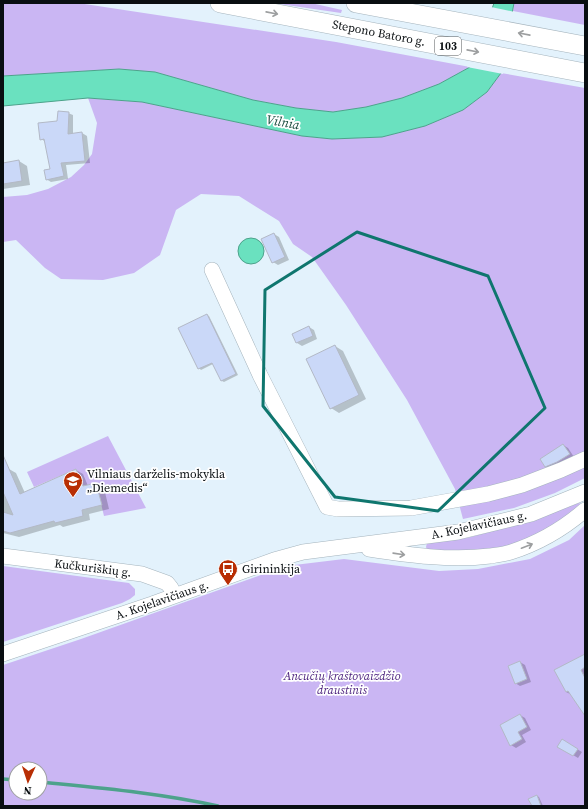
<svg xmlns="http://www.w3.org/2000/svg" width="588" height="809" font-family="'Source Serif 4',serif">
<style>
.green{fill:#cab6f3;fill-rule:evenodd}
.water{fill:#6ae1bf;stroke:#4da28b}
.pier{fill:#e3f2fc}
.shadow{fill:#0003}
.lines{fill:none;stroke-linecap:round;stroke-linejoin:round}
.stream{stroke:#4da28b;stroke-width:3.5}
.building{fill:#cad8f8;stroke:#b3b9c6}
.minor-casing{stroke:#a5b4bd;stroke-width:16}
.major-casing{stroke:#a5b4bd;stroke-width:20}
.minor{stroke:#fff;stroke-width:15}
.major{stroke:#fff;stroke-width:19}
.oneway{stroke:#9d9fa0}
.marked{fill:none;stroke:#0f766e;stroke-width:3;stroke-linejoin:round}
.labels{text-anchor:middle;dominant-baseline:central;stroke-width:3.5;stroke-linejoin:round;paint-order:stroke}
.shield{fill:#fff;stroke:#535658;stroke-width:1}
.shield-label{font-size:11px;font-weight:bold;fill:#090e11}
.street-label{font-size:12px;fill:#090e11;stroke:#fff}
.poi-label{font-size:12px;fill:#090e11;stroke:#fff;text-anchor:start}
.park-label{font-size:12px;font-style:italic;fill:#481d7b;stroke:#fff}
.water-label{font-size:13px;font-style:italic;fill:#1a4d3f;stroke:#fff}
</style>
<rect width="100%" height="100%" fill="#e3f2fc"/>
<path class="green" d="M 3,3 L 78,3 L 336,42 L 470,67 L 439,84 L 402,98 L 366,107 L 333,112 L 296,108 L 253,100 L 155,72 L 119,69 L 3,76 Z
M 273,3 L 311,3 L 342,10 L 341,13 Z
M 514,3 L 585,3 L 585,25 L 513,11 Z
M 501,73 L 585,88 L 585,478 L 555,493 L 514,508 L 463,519 L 455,489 L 407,400 L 346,305 L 312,257 L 293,244 L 279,221 L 239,196 L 201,194 L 176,210 L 160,255 L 134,273 L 103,280 L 61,279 L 45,268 L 16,240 L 3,242 L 3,197 L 27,195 L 48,189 L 71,177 L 84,165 L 92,154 L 97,123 L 88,98 L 142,102 L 302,136 L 332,139 L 382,137 L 425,126 L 463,110 L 487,92 Z
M 108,436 L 146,508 L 104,516 L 96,483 L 83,486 L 76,469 L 34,487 L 27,472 Z
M 579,503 L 581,504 L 581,508 L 527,540 L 499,548 L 473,553 L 427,550 L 426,547 L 427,543 L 430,542 L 467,538 L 519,524 Z
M 585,525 L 585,806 L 3,806 L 3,665 L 81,639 L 286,566 L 344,559 L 439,571 L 478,569 L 530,559 L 569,540 ZM 16,769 L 40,769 L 40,793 L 16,793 Z
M 3,566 L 129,583 L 135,589 L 135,595 L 130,599 L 122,603 L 3,642 Z"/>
<path class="water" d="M 494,3 L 514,3 L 501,73 L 487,92 L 463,110 L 425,126 L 382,137 L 332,139 L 302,136 L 142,102 L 88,98 L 3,106 L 3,76 L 119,69 L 155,72 L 253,100 L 296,108 L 333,112 L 366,107 L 402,98 L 439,84 L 470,67 L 474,61 Z
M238 251a13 13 0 1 1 26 0a13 13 0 1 1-26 0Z"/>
<path class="pier" d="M 491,7 L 515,12 L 503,74 L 467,67 L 472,60 Z"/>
<path class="shadow" d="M 68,113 L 73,115 L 73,134 L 82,133 L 87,136 L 90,163 L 66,165 L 68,179 L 51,182 L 46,179 L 51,170 L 46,142 L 41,139 Z
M 19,161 L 27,166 L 30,185 L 3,189 L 3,164 Z
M 274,234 L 279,237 L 289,260 L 278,265 L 273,262 Z
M 207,315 L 209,316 L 238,375 L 224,382 L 222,381 L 213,364 L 201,370 L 199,368 Z
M 309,327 L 314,330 L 317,339 L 302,346 L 297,343 L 293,334 Z
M 335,346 L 343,351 L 366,399 L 339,413 L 331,408 Z
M 563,445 L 568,448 L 574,457 L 551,469 L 546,466 Z
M 9,469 L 16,473 L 25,493 L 76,470 L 83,474 L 88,486 L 96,484 L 104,488 L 109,509 L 89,514 L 90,520 L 63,527 L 60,525 L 19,537 L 3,533 L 3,472 Z
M 585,654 L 585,714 L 572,695 L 566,692 Z
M 520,662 L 525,665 L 531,682 L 520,686 L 515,683 Z
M 520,715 L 525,718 L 531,730 L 522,735 L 526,742 L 516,748 L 511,745 Z
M 562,740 L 582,752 L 578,758 L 558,746 Z
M 537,796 L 539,797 L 543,806 L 533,806 Z"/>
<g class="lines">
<path class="stream" d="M 3,779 L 16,780
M 40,782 C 100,788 159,793 218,806"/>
</g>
<path class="building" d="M 58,111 L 69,112 L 68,134 L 82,132 L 85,161 L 61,163 L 64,176 L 46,180 L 44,170 L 50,169 L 44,139 L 40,140 L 38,123 L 57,121 Z
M 19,160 L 22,181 L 3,184 L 3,163 Z
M 274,233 L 285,257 L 272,263 L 261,239 Z
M 207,314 L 236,374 L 221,381 L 212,363 L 198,369 L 178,328 Z
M 309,326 L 313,336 L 296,343 L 292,334 Z
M 335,345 L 359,395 L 330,409 L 306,359 Z
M 563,444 L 570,454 L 557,462 L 545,467 L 540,459 Z
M 3,455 L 20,494 L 76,469 L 83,486 L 96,483 L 102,505 L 82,510 L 83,516 L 55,523 L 54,521 L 10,533 L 3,531 L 3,512 L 13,515 L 3,492 Z
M 585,654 L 585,667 L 581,670 L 585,678 L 585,716 L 568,691 L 566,692 L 554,670 Z
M 520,661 L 527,679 L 515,684 L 508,666 Z
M 520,714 L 527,727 L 518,732 L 522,739 L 510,746 L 500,725 Z
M 562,739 L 578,749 L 573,756 L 557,747 Z
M 537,795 L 541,806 L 532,806 L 528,799 Z"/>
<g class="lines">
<g class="minor-casing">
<path id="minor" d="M 212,270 L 260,375 L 327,507 L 338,509 L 411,508 L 488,494 L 522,485 L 561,470 L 585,459
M 369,549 C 409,555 450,561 490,556 C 497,555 505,554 511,552 C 539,543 563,529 585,510
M 3,556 L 142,574 L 167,583 L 171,588 L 174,596
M 3,654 L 152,604 L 274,560 L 303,552 L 458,532 L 531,514 L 585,492"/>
</g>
<g class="major-casing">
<path id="major" d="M 220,3 L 585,73
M 356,3 L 585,46"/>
</g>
<use href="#minor" class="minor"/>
<use href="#major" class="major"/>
</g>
<defs><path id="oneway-shaft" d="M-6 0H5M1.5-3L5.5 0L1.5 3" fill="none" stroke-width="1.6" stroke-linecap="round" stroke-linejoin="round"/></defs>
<g class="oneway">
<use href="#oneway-shaft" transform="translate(272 13) rotate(11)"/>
<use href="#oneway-shaft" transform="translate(524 34) rotate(-169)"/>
<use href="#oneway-shaft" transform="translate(473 51) rotate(11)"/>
<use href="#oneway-shaft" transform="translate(527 546) rotate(-21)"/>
<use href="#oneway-shaft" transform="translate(399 554) rotate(8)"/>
</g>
<path class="marked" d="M 357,232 L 488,276 L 545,408 L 438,511 L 335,497 L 263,406 L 265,290 Z"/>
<defs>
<g id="school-pin" transform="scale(1)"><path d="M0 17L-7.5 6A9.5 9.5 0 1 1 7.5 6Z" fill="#b82e04" stroke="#fff"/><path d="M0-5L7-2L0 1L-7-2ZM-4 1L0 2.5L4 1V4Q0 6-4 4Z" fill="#fff"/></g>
<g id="bus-pin" transform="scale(1)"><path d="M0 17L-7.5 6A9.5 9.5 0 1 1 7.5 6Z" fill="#b82e04" stroke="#fff"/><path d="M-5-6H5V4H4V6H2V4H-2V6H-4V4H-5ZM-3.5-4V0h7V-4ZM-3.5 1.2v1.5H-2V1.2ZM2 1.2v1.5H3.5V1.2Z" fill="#fff"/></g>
</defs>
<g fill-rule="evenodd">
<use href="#school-pin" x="73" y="481"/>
<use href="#bus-pin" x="228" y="569"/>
</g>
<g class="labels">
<rect class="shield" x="435" y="37" width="26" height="18" rx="3"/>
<g class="shield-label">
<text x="448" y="46">103</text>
</g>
<g class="street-label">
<text transform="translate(379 33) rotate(11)">Stepono Batoro g.</text>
<text transform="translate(479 525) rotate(-12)">A. Kojelavičiaus g.</text>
<text transform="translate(93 568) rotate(7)">Kučkuriškių g.</text>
<text transform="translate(162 600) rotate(-19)">A. Kojelavičiaus g.</text>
</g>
<g class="poi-label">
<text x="87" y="474">Vilniaus darželis-mokykla<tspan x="87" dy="14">„Diemedis“</tspan></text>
<text x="242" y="569">Girininkija</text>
</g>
<g class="park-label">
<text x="342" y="676">Ancučių kraštovaizdžio<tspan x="342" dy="14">draustinis</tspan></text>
</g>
<g class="water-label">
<text transform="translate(283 122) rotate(10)">Vilnia</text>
</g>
</g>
<rect width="588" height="809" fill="none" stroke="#090e11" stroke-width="8"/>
<g transform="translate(28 781) rotate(183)"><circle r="19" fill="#ffffff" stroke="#9d9fa0"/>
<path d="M0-3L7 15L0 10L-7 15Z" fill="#b82e04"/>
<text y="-6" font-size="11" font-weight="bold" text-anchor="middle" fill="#090e11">N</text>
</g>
</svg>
